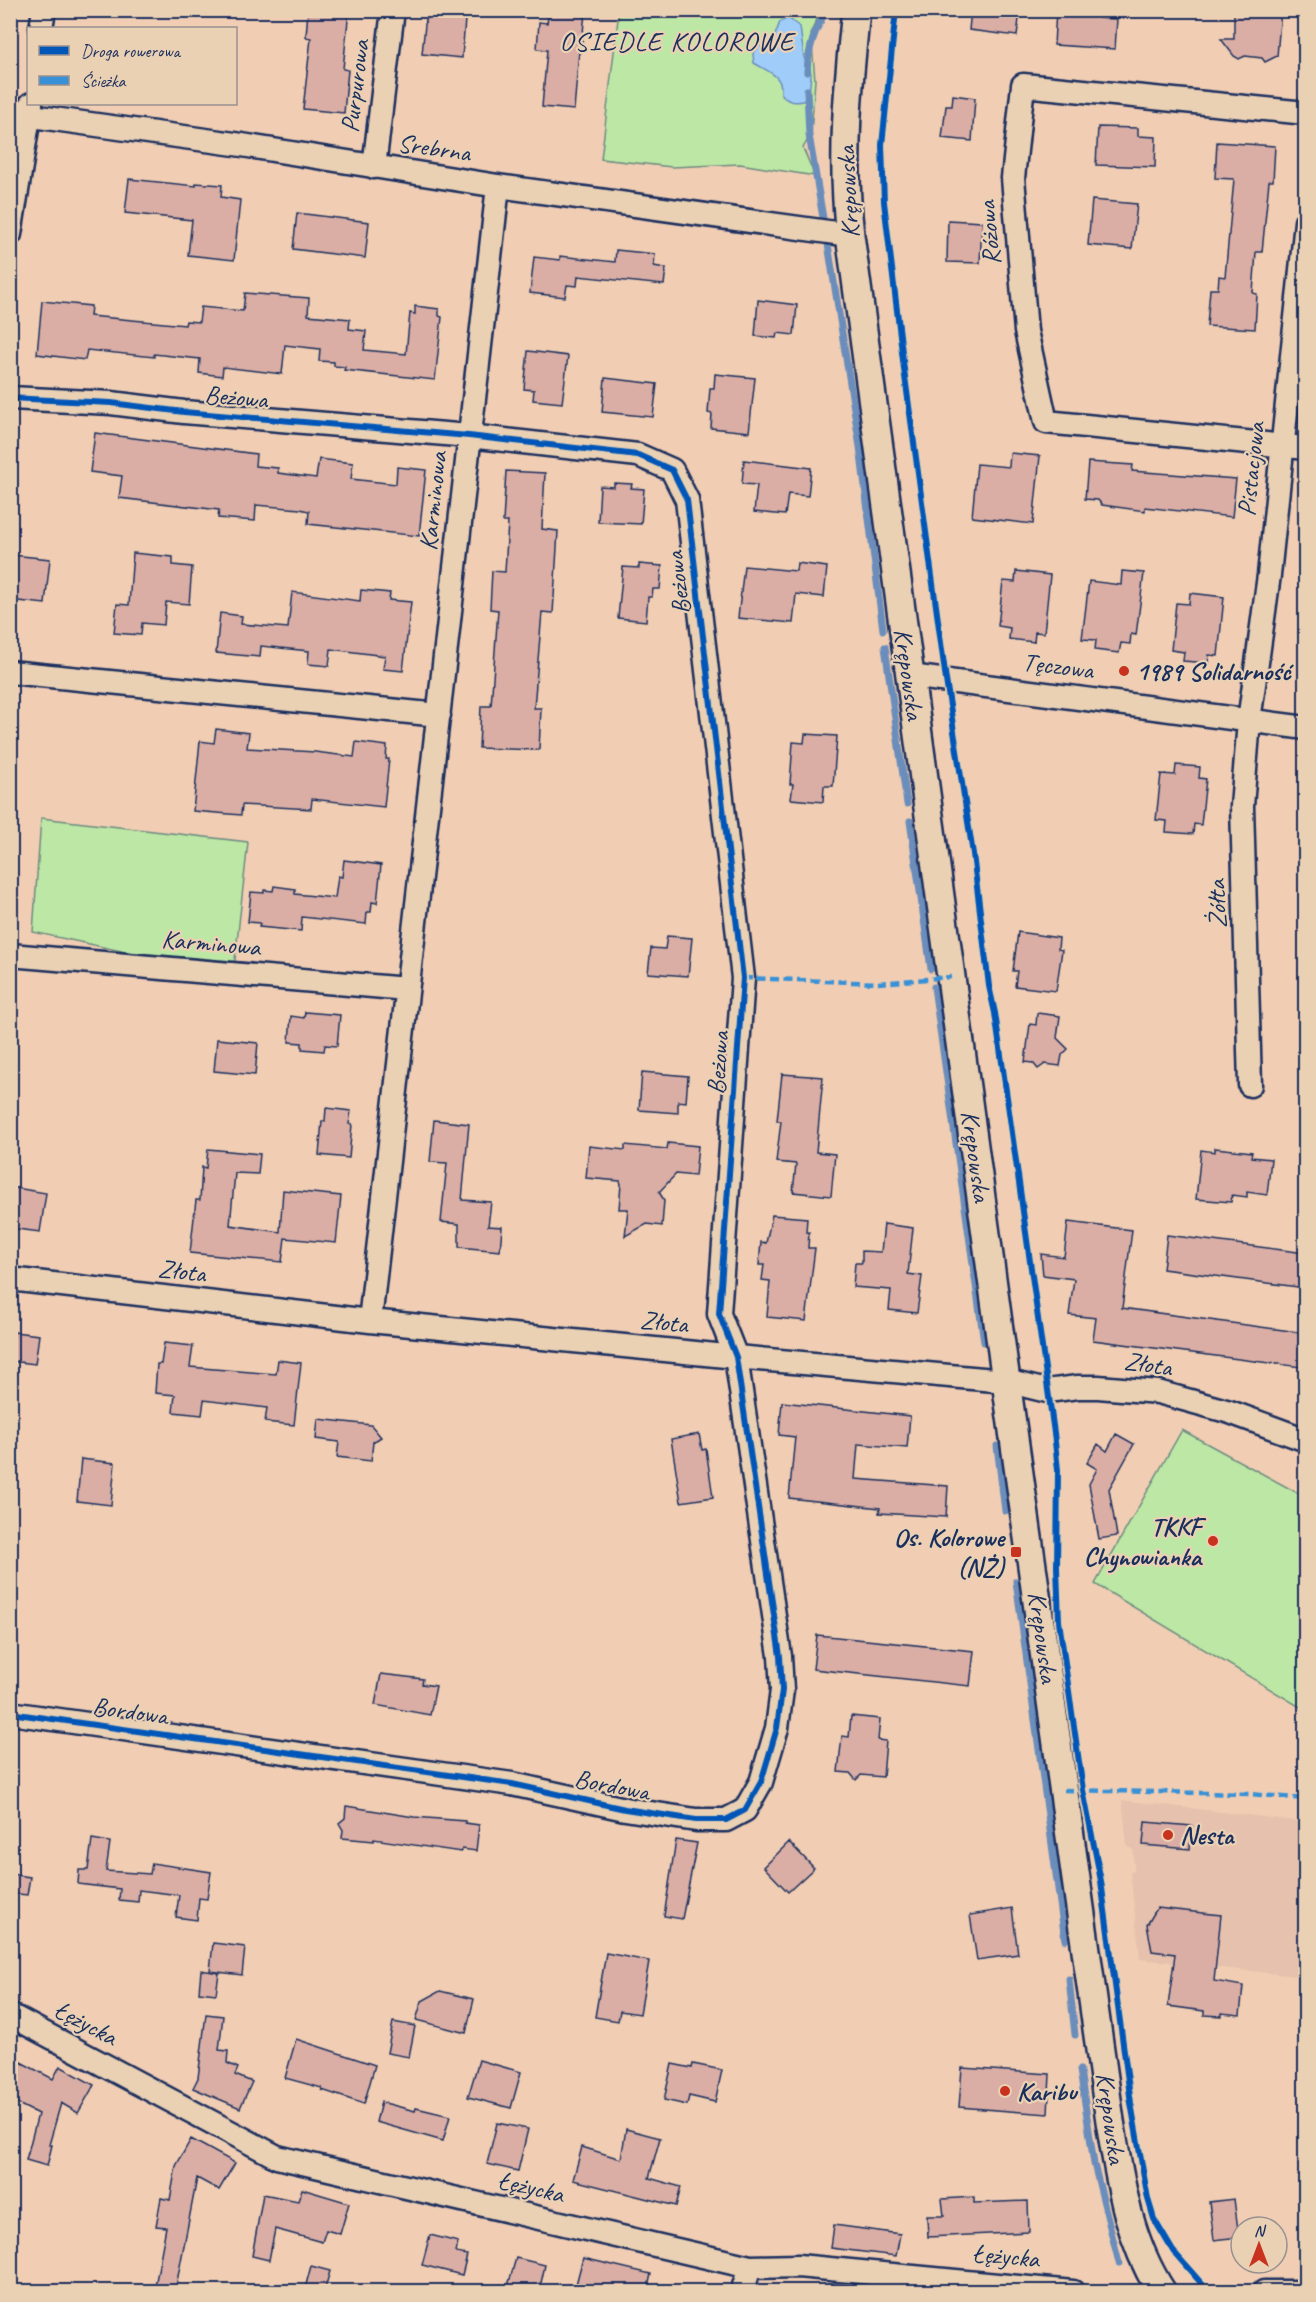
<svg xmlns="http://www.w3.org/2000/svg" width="1316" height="2302" font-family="Caveat,sans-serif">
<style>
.built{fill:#e6c1ad}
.green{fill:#bde7a4;stroke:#6c8b81;stroke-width:1.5}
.water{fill:#9fccf9;stroke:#6a8dbb;stroke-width:1.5}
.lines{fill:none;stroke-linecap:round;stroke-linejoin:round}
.stream{stroke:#6a8dbb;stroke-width:7}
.building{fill:#daaea5;stroke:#1b2f5e;stroke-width:1.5}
.minor-casing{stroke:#1b2f5e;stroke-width:27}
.tertiary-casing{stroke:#1b2f5e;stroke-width:32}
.minor{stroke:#ebd1b3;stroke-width:22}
.tertiary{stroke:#ebd1b3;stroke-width:27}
.quiet{stroke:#3891d7;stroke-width:4.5;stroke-dasharray:9 4.5;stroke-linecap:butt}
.cycleway-casing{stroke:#ebd1b3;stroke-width:10}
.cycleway{stroke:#0057b8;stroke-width:6}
.poi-dot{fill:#c8321e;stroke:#ebd1b3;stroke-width:2}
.labels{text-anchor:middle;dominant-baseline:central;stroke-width:4.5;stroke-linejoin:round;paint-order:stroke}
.street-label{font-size:26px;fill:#1b2f5e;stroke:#ebd1b3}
.poi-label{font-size:26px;font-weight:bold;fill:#1b2f5e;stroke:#ebd1b3;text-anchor:start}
.neighbourhood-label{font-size:27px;letter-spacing:1.5px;fill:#1b2f5e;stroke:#ebd1b3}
</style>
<rect width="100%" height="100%" fill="#f1ceb3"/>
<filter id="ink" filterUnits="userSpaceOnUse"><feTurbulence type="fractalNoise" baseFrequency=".0167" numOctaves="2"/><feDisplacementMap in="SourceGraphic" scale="12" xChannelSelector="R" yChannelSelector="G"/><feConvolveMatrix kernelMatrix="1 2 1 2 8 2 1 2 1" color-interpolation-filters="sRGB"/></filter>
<g filter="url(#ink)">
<path class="built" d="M 1122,1800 L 1305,1822 L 1305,1977 L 1140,1959 L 1130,1872 L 1134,1871 L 1133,1850 L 1127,1846 Z"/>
<path class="green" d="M 619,11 L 821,11 L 811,32 L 815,80 L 811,134 L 803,148 L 815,176 L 740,164 L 672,167 L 601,159 Z
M 41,818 L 248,842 L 234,969 L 191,966 L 33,932 Z
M 1182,1430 L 1305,1497 L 1305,1710 L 1095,1584 Z"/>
<path class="water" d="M 788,18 L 800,27 L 804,58 L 810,67 L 811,75 L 809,94 L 803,101 C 793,103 787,102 781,93 C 783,75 767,71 754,63 L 753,54 L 757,48 L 774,38 L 780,22 Z"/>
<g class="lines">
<path class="stream" d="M 807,72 C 808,49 814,30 827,10
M 807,90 L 809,135 L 823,218
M 828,244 L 860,447 L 883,630
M 885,647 L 907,804
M 910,821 L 931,969
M 934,987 L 984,1342
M 997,1446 L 1005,1511
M 1016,1581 L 1065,1940
M 1069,1979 L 1075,2035
M 1080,2070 L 1094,2164 L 1119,2263"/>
</g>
<path class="building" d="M 308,10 L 349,10 L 343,69 L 348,70 L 344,113 L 303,109 L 311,38 L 306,37 Z
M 549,10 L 585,13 L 581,52 L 579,51 L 574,110 L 542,107 L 547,50 L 537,49 L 539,22 L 547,23 Z
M 971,10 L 1020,10 L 1017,36 L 969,30 Z
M 1056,10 L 1099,10 L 1099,18 L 1117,19 L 1115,49 L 1054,45 Z
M 1234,10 L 1281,10 L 1277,56 L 1265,62 L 1262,58 L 1245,56 L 1239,59 L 1234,56 L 1221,39 L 1234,39 Z
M 426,15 L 465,19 L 462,58 L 422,54 Z
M 953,95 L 975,98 L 972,141 L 942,138 L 946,106 L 952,106 Z
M 1098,127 L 1138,128 L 1138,136 L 1156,137 L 1155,167 L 1096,165 Z
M 1217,142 L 1275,146 L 1273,181 L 1269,181 L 1262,252 L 1256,252 L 1253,293 L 1257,294 L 1255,329 L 1207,326 L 1210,289 L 1218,289 L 1219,276 L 1225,277 L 1234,179 L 1215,178 Z
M 129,179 L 196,186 L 196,183 L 222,185 L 221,197 L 240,200 L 234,260 L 188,255 L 192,220 L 125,213 Z
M 1092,200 L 1137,204 L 1132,249 L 1088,245 Z
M 297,213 L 369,222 L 365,258 L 293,249 Z
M 948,220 L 982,222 L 980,263 L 947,262 Z
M 616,250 L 655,254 L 654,266 L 666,268 L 664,285 L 578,276 L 577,286 L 567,285 L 565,297 L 530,293 L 534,257 L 560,260 L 560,256 L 615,262 Z
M 245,293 L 309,298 L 308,315 L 350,319 L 349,329 L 366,331 L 364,350 L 406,354 L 410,313 L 415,314 L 415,306 L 439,309 L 439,316 L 442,317 L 435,380 L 344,370 L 345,367 L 334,366 L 334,362 L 319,361 L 320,349 L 285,345 L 282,374 L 223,367 L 222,376 L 199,373 L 200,359 L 154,354 L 154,357 L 87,350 L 85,360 L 37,354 L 42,301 L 91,306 L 90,316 L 185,325 L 186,321 L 199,322 L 201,307 L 243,311 Z
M 758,300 L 797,305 L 794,335 L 777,333 L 776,338 L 755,336 Z
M 528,351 L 568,356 L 562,403 L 533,400 L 534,390 L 524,389 Z
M 715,374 L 755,378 L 749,432 L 711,428 L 712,414 L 708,413 L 710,388 L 714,388 Z
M 605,378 L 657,384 L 653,417 L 602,412 Z
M 95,433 L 256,454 L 255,466 L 278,468 L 278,473 L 316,478 L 319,459 L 353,463 L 351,479 L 396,484 L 397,467 L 426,470 L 419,536 L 308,524 L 309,511 L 300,509 L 256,505 L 255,521 L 218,518 L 219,510 L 119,498 L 122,476 L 90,472 Z
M 1010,453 L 1040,456 L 1033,524 L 972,517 L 977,464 L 1009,467 Z
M 744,460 L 811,468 L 808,496 L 788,494 L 785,515 L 754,512 L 757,485 L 742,484 Z
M 1088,462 L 1133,465 L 1132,471 L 1236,479 L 1232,517 L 1145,507 L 1145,511 L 1102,505 L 1098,500 L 1085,499 Z
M 506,471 L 545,473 L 542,529 L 558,531 L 553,613 L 542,612 L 534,708 L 541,708 L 539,750 L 479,748 L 481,706 L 491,706 L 498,610 L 490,609 L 492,571 L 505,572 L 508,522 L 503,522 Z
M 614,483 L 632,484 L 631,488 L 644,489 L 641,524 L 598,522 L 600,486 L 614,487 Z
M 133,553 L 173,557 L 173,565 L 192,567 L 189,604 L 166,602 L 164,625 L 142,623 L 141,635 L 114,633 L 117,604 L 129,605 Z
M 12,555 L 50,559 L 45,604 L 10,600 Z
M 797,563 L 827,567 L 824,597 L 796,594 L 793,623 L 738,618 L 744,566 L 796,571 Z
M 639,564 L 662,566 L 660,589 L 653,589 L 652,597 L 648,597 L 646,621 L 618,618 L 623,567 L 639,568 Z
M 1016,571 L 1050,575 L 1044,633 L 1035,632 L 1034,642 L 1009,639 L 1010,628 L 998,626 L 1003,581 L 1015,582 Z
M 1122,571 L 1144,573 L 1136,635 L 1131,634 L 1130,644 L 1121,643 L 1119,653 L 1095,650 L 1096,640 L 1082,639 L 1089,581 L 1121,585 Z
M 361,590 L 390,593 L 389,600 L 411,602 L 403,671 L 383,669 L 385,656 L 331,649 L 329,666 L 308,664 L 309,651 L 261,646 L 260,657 L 216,653 L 220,613 L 242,616 L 241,624 L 288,628 L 292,592 L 360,601 Z
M 1190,593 L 1224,597 L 1218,656 L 1209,655 L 1208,663 L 1183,661 L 1184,652 L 1171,650 L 1176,603 L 1189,604 Z
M 216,729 L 249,733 L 247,748 L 315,752 L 354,757 L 356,742 L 387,746 L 386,759 L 389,759 L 384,807 L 312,799 L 311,809 L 242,805 L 241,815 L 193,811 L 200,741 L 214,743 Z
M 805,734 L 837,736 L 833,786 L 824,786 L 823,802 L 791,799 L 793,784 L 790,784 L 793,742 L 804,743 Z
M 1176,765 L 1200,767 L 1199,778 L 1206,779 L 1201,825 L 1194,824 L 1193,834 L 1166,832 L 1167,821 L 1156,820 L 1161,774 L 1175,775 Z
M 344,860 L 381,865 L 377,903 L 372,902 L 371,912 L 367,912 L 366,924 L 302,917 L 301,931 L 259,927 L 260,923 L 248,922 L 251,892 L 264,893 L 264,890 L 273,891 L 274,886 L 295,889 L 295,894 L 335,898 L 338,876 L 342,877 Z
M 1018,932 L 1059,938 L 1058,949 L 1062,950 L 1056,991 L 1015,986 L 1017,971 L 1013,971 Z
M 667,936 L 692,938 L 688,976 L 648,973 L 651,948 L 665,949 Z
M 305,1012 L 340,1015 L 337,1046 L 325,1045 L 324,1051 L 302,1049 L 302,1043 L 289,1042 L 291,1016 L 304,1018 Z
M 1037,1013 L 1060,1016 L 1057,1038 L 1068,1049 L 1062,1055 L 1060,1066 L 1045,1064 L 1038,1069 L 1033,1063 L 1025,1062 L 1030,1024 L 1036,1025 Z
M 217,1039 L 258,1043 L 255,1075 L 214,1071 Z
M 642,1072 L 688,1076 L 686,1102 L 678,1101 L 678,1113 L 639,1110 Z
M 782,1074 L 823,1077 L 816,1152 L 835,1154 L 831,1196 L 793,1192 L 796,1164 L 776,1162 L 781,1121 L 777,1121 Z
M 326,1108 L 351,1111 L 349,1124 L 352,1124 L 349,1158 L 319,1155 L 322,1121 L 325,1121 Z
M 434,1120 L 469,1124 L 462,1200 L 491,1202 L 488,1226 L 502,1227 L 500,1251 L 459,1247 L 459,1224 L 441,1222 L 447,1163 L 430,1162 Z
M 668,1143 L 698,1146 L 695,1176 L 676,1174 L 659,1192 L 664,1200 L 662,1226 L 647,1224 L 625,1236 L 628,1209 L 619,1209 L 621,1184 L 620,1181 L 586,1178 L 589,1146 L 625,1150 L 625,1145 L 667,1149 Z
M 1215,1148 L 1252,1152 L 1251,1157 L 1271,1159 L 1267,1195 L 1247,1192 L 1247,1197 L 1232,1195 L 1231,1202 L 1196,1199 L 1201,1150 L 1215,1152 Z
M 208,1149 L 260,1154 L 258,1174 L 235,1173 L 230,1225 L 280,1232 L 283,1190 L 341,1196 L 336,1243 L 285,1238 L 282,1262 L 190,1253 L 196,1200 L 200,1200 L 202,1167 L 206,1168 Z
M 10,1187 L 46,1193 L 40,1232 L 10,1228 Z
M 772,1215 L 807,1218 L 806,1232 L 809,1232 L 808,1248 L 815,1248 L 806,1321 L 767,1317 L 770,1281 L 762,1280 L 764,1265 L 759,1265 L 761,1242 L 766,1243 Z
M 1068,1222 L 1132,1230 L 1122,1308 L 1305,1333 L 1301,1367 L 1093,1340 L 1096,1318 L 1069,1315 L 1074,1279 L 1043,1275 L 1041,1254 L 1064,1257 Z
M 884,1224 L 913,1228 L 908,1274 L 922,1276 L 917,1313 L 889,1310 L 891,1290 L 853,1287 L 855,1263 L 862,1263 L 862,1251 L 881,1252 Z
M 1167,1235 L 1305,1253 L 1305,1288 L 1163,1269 Z
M 14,1332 L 39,1335 L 35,1364 L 11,1361 Z
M 164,1343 L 193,1346 L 190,1367 L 276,1374 L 278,1360 L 301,1363 L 294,1425 L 265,1422 L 267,1408 L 204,1400 L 202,1415 L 173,1412 L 175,1395 L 155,1393 L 157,1364 L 161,1364 Z
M 782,1402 L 910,1416 L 907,1448 L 858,1444 L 855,1479 L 948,1486 L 946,1517 L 879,1513 L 880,1508 L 789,1498 L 795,1437 L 779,1435 Z
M 318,1419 L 371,1425 L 381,1437 L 373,1442 L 371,1461 L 337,1457 L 339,1442 L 316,1439 Z
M 699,1434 L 702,1450 L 706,1449 L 713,1497 L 681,1502 L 671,1439 Z
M 1116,1434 L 1134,1444 L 1109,1489 L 1117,1536 L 1099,1539 L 1089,1484 L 1097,1469 L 1087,1463 L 1098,1444 L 1107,1451 Z
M 81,1459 L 115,1463 L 111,1505 L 77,1501 Z
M 817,1635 L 974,1651 L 970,1686 L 813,1669 Z
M 381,1674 L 423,1679 L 422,1684 L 436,1686 L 430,1715 L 375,1705 Z
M 851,1716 L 880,1719 L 878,1740 L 886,1741 L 883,1777 L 861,1775 L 856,1780 L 850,1773 L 838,1772 L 842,1736 L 849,1737 Z
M 346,1806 L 414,1817 L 465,1821 L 465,1823 L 479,1825 L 476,1851 L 462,1849 L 461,1852 L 374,1839 L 374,1841 L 342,1838 L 343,1830 L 339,1823 L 345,1818 Z
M 1145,1822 L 1192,1826 L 1190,1849 L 1143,1845 Z
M 92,1839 L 110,1842 L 106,1871 L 150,1874 L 152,1863 L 211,1872 L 207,1899 L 199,1898 L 197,1920 L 176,1917 L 179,1895 L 139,1890 L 138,1902 L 119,1900 L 120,1889 L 78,1884 L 79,1870 L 88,1870 Z
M 676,1840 L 697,1843 L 682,1919 L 664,1916 Z
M 789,1842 L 814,1868 L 788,1892 L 764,1867 Z
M 10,1874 L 30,1877 L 27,1895 L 10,1893 Z
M 1012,1908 L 1018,1954 L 977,1960 L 970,1915 Z
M 1157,1908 L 1221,1915 L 1214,1981 L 1243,1986 L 1240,2015 L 1222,2013 L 1222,2016 L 1204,2015 L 1204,2011 L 1168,2006 L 1175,1954 L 1152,1951 L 1147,1925 Z
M 213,1943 L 245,1947 L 242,1975 L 210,1971 Z
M 606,1953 L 649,1961 L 640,2014 L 620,2011 L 618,2021 L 595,2017 Z
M 201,1970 L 219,1973 L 216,1994 L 199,1992 Z
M 440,1991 L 474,1999 L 466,2033 L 416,2020 L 422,2001 Z
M 206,2014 L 223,2016 L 219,2050 L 228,2051 L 227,2063 L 238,2068 L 235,2075 L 252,2082 L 240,2108 L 193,2088 L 198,2078 Z
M 393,2022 L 415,2026 L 409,2057 L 387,2053 Z
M 296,2039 L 375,2065 L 364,2104 L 322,2090 L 322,2088 L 285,2078 Z
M 17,2060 L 53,2079 L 60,2066 L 94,2085 L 78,2113 L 61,2103 L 49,2145 L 52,2145 L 47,2166 L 26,2160 L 38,2114 L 10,2100 L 10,2071 Z
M 479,2060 L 521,2072 L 511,2108 L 468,2097 Z
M 672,2064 L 692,2068 L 693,2064 L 722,2070 L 715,2102 L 689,2096 L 687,2105 L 664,2100 Z
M 962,2068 L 1050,2074 L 1048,2114 L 959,2107 Z
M 381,2102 L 415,2111 L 416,2108 L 450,2116 L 443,2141 L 376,2122 Z
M 497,2123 L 528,2129 L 518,2171 L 487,2164 Z
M 626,2129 L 660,2138 L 649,2178 L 681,2187 L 676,2206 L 573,2180 L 582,2147 L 621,2159 Z
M 191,2139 L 235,2163 L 219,2190 L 197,2178 L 175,2292 L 154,2292 L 166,2227 L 156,2226 L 161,2198 L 170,2200 L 176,2166 Z
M 302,2189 L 349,2203 L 340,2234 L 326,2230 L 322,2242 L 275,2229 L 269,2260 L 252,2256 L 263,2194 L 298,2201 Z
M 974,2197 L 974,2203 L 1028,2201 L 1029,2232 L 928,2237 L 927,2216 L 944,2216 L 942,2199 Z
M 1234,2199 L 1239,2237 L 1214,2240 L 1209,2202 Z
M 834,2225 L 900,2234 L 896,2256 L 831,2248 Z
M 430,2235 L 458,2242 L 456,2253 L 467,2255 L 462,2275 L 422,2265 Z
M 516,2258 L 545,2265 L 539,2292 L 508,2286 Z
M 583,2258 L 651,2274 L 647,2292 L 574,2292 Z
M 311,2266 L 330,2271 L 324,2292 L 304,2292 Z"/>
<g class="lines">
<g class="minor-casing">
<path id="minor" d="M 41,28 L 44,10
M 10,113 L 242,145 L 498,186 L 850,235
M 1306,113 L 1023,85 L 1013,178 L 1026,331 L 1046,422 L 1306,448
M 374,167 L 393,10
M 10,234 L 31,104
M 10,398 L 111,403 L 184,412 L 469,436 L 638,455 L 672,470 L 687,500 L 743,978 L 719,1314 L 736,1357 L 780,1656 L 782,1690 L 777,1728 L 761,1782 L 745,1810 L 726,1820 L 696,1820 L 625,1809 L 512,1784 L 10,1713
M 10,672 L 439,715
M 910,676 L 1306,728
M 10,955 L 407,989
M 1250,1085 L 1242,806 L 1249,721 L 1269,575 L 1306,222
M 10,1279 L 370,1321 L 736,1357 L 1006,1381 L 1047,1391 L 1078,1387 L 1098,1387 L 1158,1392 L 1230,1412 L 1306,1440
M 370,1321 L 498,186
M 10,2015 L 277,2157 L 750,2267 L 798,2266 L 1073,2292
M 742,2292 L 750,2267
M 1264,2292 L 1295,2292"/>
</g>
<g class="tertiary-casing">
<path id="tertiary" d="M 856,10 C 848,86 841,159 850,235 L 1006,1381 L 1110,2121 C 1120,2181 1128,2240 1162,2292"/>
</g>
<use href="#minor" class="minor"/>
<use href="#tertiary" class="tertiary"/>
<path class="quiet" d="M 743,978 L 878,983 L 951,977
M 1064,1790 L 1249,1794 L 1306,1799"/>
<g class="cycleway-casing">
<path id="cycleway" d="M 896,10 L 882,145 L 884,202 L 904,369 L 946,680 L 973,854 L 989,986 L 995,1013 L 1014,1147 L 1054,1433 L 1058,1470 L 1057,1568 L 1059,1621 L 1083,1790 L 1101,1881 L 1131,2103 L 1148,2199 L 1154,2219 L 1173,2251 L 1209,2292
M 10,398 L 111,403 L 184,412 L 469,436 L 638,455 L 672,470 L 687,500 L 743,978 L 719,1314 L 736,1357 L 780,1656 L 782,1690 L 777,1728 L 761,1782 L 745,1810 L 726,1820 L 696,1820 L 625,1809 L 512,1784 L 10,1713"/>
</g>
<use href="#cycleway" class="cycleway"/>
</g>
</g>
<g class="poi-dot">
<circle cx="1124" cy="671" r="6"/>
<circle cx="1213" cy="1541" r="6"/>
<rect x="1010" y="1546" width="12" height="12" rx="3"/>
<circle cx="1168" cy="1835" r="6"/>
<circle cx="1005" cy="2091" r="6"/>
</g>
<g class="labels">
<g class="street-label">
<text transform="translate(355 86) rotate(-83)">Purpurowa</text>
<text transform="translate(434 148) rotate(8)">Srebrna</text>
<text transform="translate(848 192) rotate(-93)">Krępowska</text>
<text transform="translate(989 233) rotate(-95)">Różowa</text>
<text transform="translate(236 397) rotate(5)">Beżowa</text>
<text transform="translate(1251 469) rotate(-84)">Pistacjowa</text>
<text transform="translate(433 501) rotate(-84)">Karminowa</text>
<text transform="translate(678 583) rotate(-97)">Beżowa</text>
<text transform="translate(1058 666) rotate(7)">Tęczowa</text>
<text transform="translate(909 674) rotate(82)">Krępowska</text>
<text transform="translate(1217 904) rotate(-92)">Żółta</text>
<text transform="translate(211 943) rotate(5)">Karminowa</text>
<text transform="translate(718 1063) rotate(-86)">Beżowa</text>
<text transform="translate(976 1156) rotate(82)">Krępowska</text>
<text transform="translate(182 1271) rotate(7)">Złota</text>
<text transform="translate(664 1322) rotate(6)">Złota</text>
<text transform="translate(1148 1364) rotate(9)">Złota</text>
<text transform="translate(1043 1637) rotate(82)">Krępowska</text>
<text transform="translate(130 1711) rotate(8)">Bordowa</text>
<text transform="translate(612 1785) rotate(11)">Bordowa</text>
<text transform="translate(86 2023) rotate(28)">Łężycka</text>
<text transform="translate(1111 2118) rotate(82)">Krępowska</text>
<text transform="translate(531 2187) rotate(13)">Łężycka</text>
<text transform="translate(1006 2256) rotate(5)">Łężycka</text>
</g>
<g class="poi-label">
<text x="1136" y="671">1989 Solidarność</text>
<text x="1201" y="1526" text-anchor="end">TKKF<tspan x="1201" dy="30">Chynowianka</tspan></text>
<text x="1004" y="1537" text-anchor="end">Os. Kolorowe<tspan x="1004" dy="30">(NŻ)</tspan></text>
<text x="1180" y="1835">Nesta</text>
<text x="1017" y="2091">Karibu</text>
</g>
<g class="neighbourhood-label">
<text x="677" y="41">OSIEDLE KOLOROWE</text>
</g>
</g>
<rect width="1316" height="2302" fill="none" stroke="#ebd1b3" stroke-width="36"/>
<rect x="18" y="18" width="1280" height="2266" fill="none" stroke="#1b2f5e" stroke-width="2" filter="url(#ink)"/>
<rect x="27" y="27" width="210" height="78" fill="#ebd1b3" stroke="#989091" stroke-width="1.5"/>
<rect x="39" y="46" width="30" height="9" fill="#0057b8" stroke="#989091" stroke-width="1.5"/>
<text x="81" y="57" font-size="18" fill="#1b2f5e">Droga rowerowa</text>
<rect x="39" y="76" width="30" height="9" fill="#3891d7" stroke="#989091" stroke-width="1.5"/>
<text x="81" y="87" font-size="18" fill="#1b2f5e">Ścieżka</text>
<g transform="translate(1259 2245)"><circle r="28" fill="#ebd1b3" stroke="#989091" stroke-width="1.5"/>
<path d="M0-4.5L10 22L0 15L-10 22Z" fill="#c8321e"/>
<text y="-9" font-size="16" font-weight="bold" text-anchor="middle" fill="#1b2f5e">N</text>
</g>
</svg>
